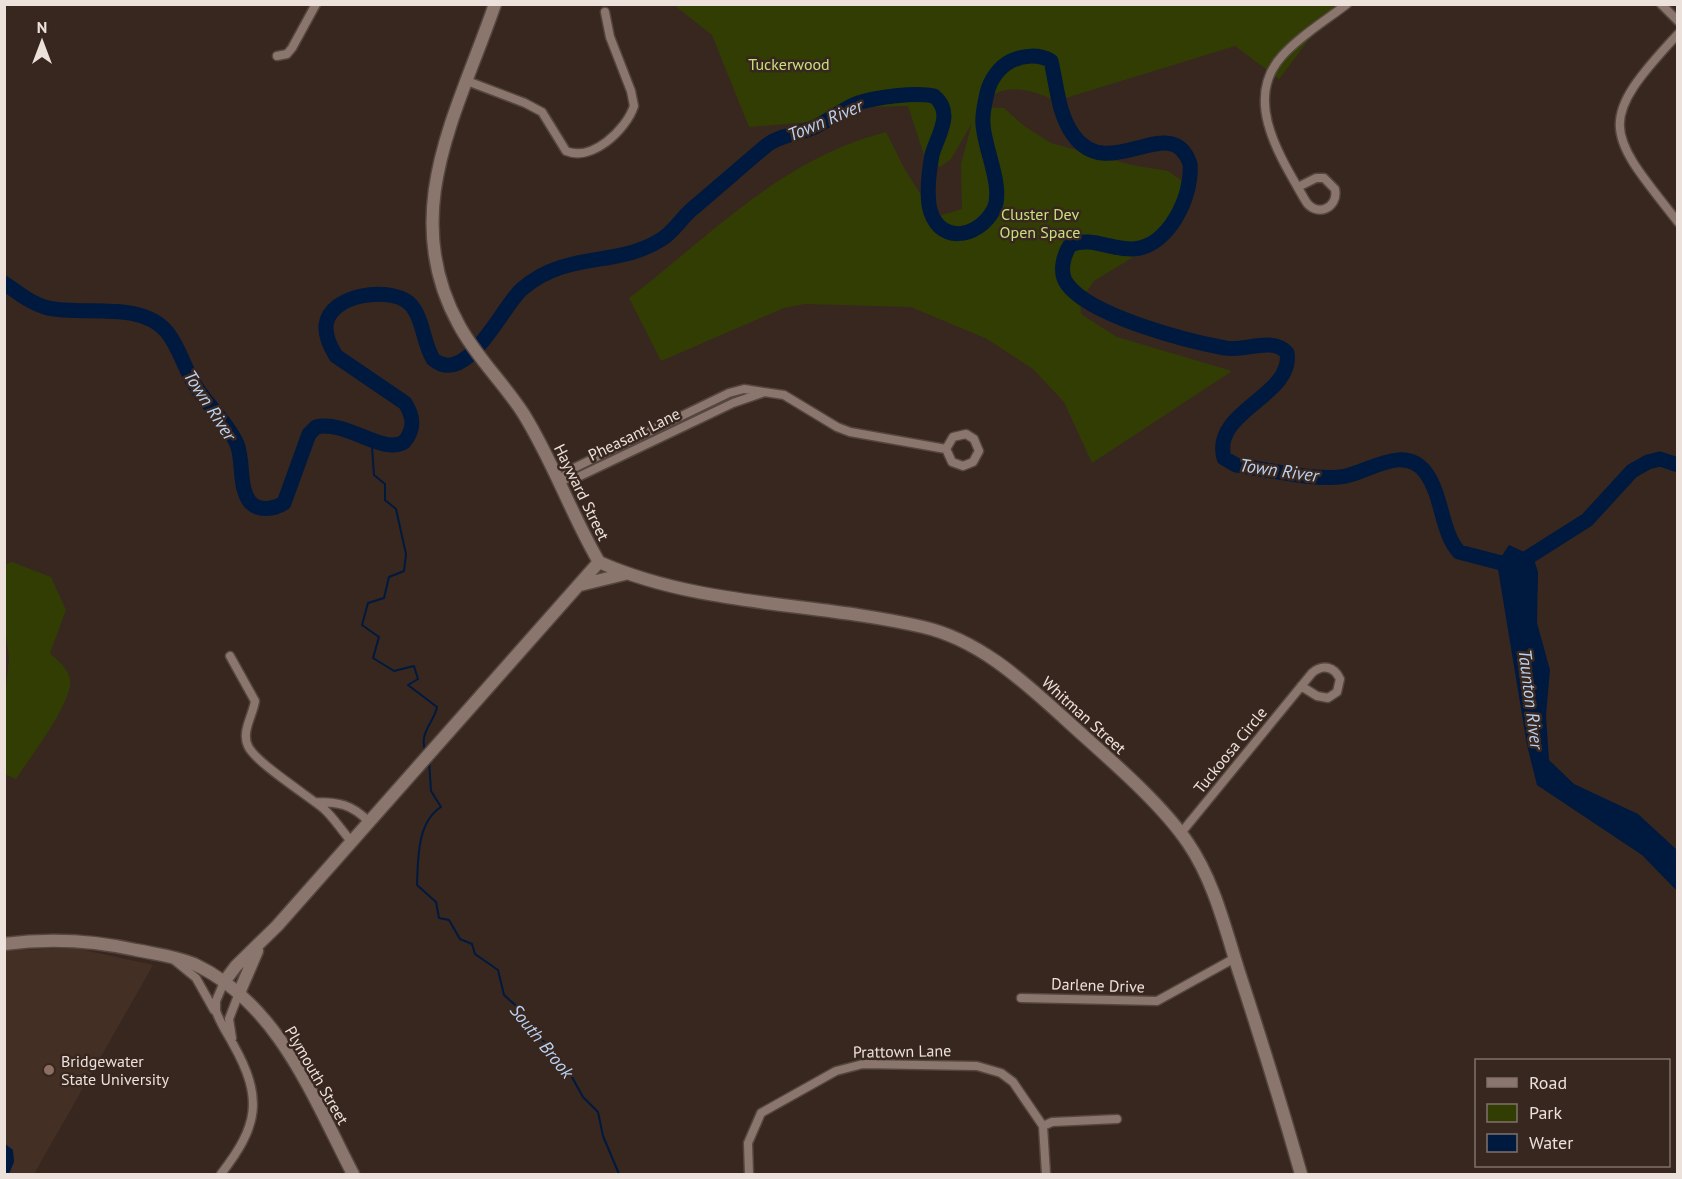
<svg xmlns="http://www.w3.org/2000/svg" width="1682" height="1179" font-family="'PT Sans',sans-serif">
<style>
.built{fill:#442f24}
.green{fill:#323d04}
.water{fill:#00193e}
.lines{fill:none;stroke-linecap:round;stroke-linejoin:round}
.stream{stroke:#00193e;stroke-width:2}
.river{stroke:#00193e;stroke-width:15}
.street-casing{stroke:#54463f;stroke-width:11}
.secondary-casing{stroke:#54463f;stroke-width:15}
.street{stroke:#8a766d;stroke-width:8}
.secondary{stroke:#8a766d;stroke-width:12}
.education-dot{fill:#8d6e63;stroke:#37271f;stroke-width:2}
.labels{text-anchor:middle;dominant-baseline:central;stroke-width:5;stroke-linejoin:round;paint-order:stroke}
.park-label{font-size:16px;fill:#c7e07d;stroke:#37271f}
.street-label{font-size:16px;fill:#ede1dc;stroke:#37271f}
.poi-label{font-size:16px;fill:#ede1dc;stroke:#37271f;text-anchor:start}
.water-label{font-size:18px;font-style:italic;fill:#bad1f1;stroke:#37271f}
</style>
<rect width="100%" height="100%" fill="#37271f"/>
<path class="built" d="M 47,949 L 79,949 L 153,965 L 34,1174 L 5,1174 L 4,951 Z"/>
<path class="green" d="M 674,5 L 1335,5 L 1279,79 L 1235,46 L 1056,101 C 1032,90 999,79 982,107 L 1004,108 L 1024,126 L 1051,143 L 1132,165 L 1168,171 L 1191,187 L 1187,208 L 1171,234 L 1094,281 L 1080,301 L 1081,314 L 1117,337 L 1232,371 L 1092,463 L 1064,402 L 1033,369 L 987,339 L 911,307 L 805,304 L 784,308 L 661,361 L 629,298 C 713,234 781,159 886,132 L 904,168 L 935,217 L 962,209 L 961,164 L 972,123 L 951,159 L 940,167 L 924,155 L 908,106 L 870,107 L 810,122 L 749,127 L 712,35 Z
M 12,562 L 51,577 L 66,610 L 50,653 C 57,660 68,668 70,679 C 74,701 29,759 16,779 L 4,774 L 4,708 L 9,659 L 4,620 L 4,565 Z"/>
<path class="water" d="M 1509,545 L 1533,556 L 1538,572 L 1537,623 L 1550,670 L 1546,715 L 1549,760 L 1574,784 L 1638,814 L 1677,850 L 1677,891 L 1642,855 L 1537,785 L 1527,745 L 1497,563 Z
M 4,1143 L 13,1150 L 14,1162 L 9,1174 L 5,1174 Z"/>
<g class="lines">
<path class="stream" d="M 375,441 L 372,447 L 374,475 L 385,484 L 385,500 L 396,509 L 406,554 L 404,571 L 389,577 L 384,598 L 368,603 L 362,625 L 379,637 L 373,658 L 394,671 L 414,666 L 418,679 L 408,685 L 437,707 C 434,722 419,733 425,750
M 429,761 L 431,791 L 441,807 C 417,822 418,859 417,885 L 436,902 L 439,918 L 449,920 L 460,939 L 472,944 L 475,954 L 498,970 L 504,995 L 523,1012 L 539,1038 L 550,1046 L 556,1059 L 568,1070 L 583,1097 L 598,1112 L 603,1136 L 619,1174"/>
<path class="river" d="M 4,283 C 18,293 32,304 48,308 C 82,316 141,300 167,332 C 180,348 185,371 197,388 C 209,407 228,423 237,444 C 244,462 238,486 250,502 C 259,512 274,509 284,503 L 309,434 L 316,427 C 347,420 382,455 404,442 C 415,429 414,417 405,403 L 336,356 C 331,348 325,336 326,325 C 330,294 389,286 409,303 C 423,316 423,343 433,359 C 467,388 502,306 522,289 C 567,250 617,268 662,239 C 673,232 681,219 691,210 C 716,189 742,166 767,145 C 779,136 796,134 810,129 C 827,123 841,109 858,103 C 876,97 916,92 934,96 C 955,113 937,136 932,155 C 929,171 927,189 929,205 C 936,245 978,240 994,209 C 1004,187 984,148 983,124 C 982,113 985,103 987,93 C 990,80 999,67 1011,61 C 1023,55 1039,54 1051,61 C 1057,86 1058,115 1074,136 C 1110,185 1172,109 1190,164 C 1193,195 1169,247 1133,249 C 1110,250 1092,236 1070,245 C 1063,256 1059,273 1067,284 C 1090,316 1187,341 1225,348 C 1244,352 1273,336 1287,353 C 1294,396 1211,411 1224,458 L 1236,465 C 1265,469 1319,482 1346,476 C 1370,471 1405,444 1426,473 C 1443,497 1441,532 1459,552 L 1513,566
M 1516,565 L 1587,520 L 1632,471 L 1648,462 L 1660,459 L 1678,465"/>
<g class="street-casing">
<path id="street" d="M 1661,4 L 1678,21
M 1678,34 C 1595,123 1606,131 1678,222
M 277,56 L 287,54 L 292,48 L 316,4
M 467,81 L 525,103 L 542,112 L 566,151 C 592,162 626,130 634,106 L 631,91 L 610,37 L 605,12
M 1298,187 L 1316,178 L 1324,178 L 1335,189 C 1339,209 1315,218 1305,200 C 1281,158 1242,100 1282,56 C 1300,36 1325,21 1347,4
M 559,480 L 574,468 L 729,393 L 744,389 L 784,395 L 837,427 L 850,432 L 946,449 L 953,437 L 966,434 L 974,439 L 979,451 L 973,462 L 963,466 L 952,462 L 946,449
M 559,480 L 578,477 L 733,403 L 762,393
M 230,656 L 255,701 C 253,715 241,732 248,746 C 255,762 307,795 324,809 C 334,818 342,831 351,841
M 315,802 C 338,802 352,804 369,822
M 1181,833 L 1312,673 C 1322,664 1334,666 1340,679 L 1337,692 L 1328,698 L 1317,696 L 1301,686
M 174,960 L 196,978 L 214,1010
M 1021,998 L 1157,1001 L 1235,958
M 232,1038 L 229,1019 L 239,993
M 1043,1126 L 1052,1122 L 1117,1119
M 221,1174 C 258,1126 264,1099 233,1044 C 227,1033 220,1023 216,1011 L 216,1001 L 224,982
M 749,1174 L 748,1143 L 761,1113 L 836,1071 L 863,1064 L 977,1066 L 1001,1073 L 1013,1082 L 1043,1126 L 1046,1174"/>
</g>
<g class="secondary-casing">
<path id="secondary" d="M 599,562 C 700,607 816,602 923,627 C 979,640 1022,680 1064,718 C 1103,754 1159,800 1188,843 C 1214,881 1225,928 1239,972 C 1261,1039 1282,1107 1301,1174
M 580,585 L 625,574
M 4,944 C 49,938 92,940 136,950 C 156,954 175,956 194,964 C 278,1003 313,1097 353,1174
M 224,982 L 236,966 L 277,926 L 599,562 C 571,514 553,461 523,413 C 503,382 476,357 459,325 C 397,213 458,112 495,4
M 239,993 L 257,951"/>
</g>
<use href="#street" class="street"/>
<use href="#secondary" class="secondary"/>
</g>
<circle class="education-dot" cx="49" cy="1070" r="6"/>
<g class="labels">
<g class="park-label">
<text x="789" y="64">Tuckerwood</text>
<text x="1040" y="214">Cluster Dev<tspan x="1040" dy="18">Open Space</tspan></text>
</g>
<g class="street-label">
<text transform="translate(634 434) rotate(-26)">Pheasant Lane</text>
<text transform="translate(582 492) rotate(64)">Hayward Street</text>
<text transform="translate(1084 715) rotate(42)">Whitman Street</text>
<text transform="translate(1230 750) rotate(-51)">Tuckoosa Circle</text>
<text transform="translate(1098 985) rotate(2)">Darlene Drive</text>
<text transform="translate(902 1051) rotate(-1)">Prattown Lane</text>
<text transform="translate(317 1075) rotate(60)">Plymouth Street</text>
</g>
<g class="poi-label">
<text x="61" y="1061">Bridgewater<tspan x="61" dy="18">State University</tspan></text>
</g>
<g class="water-label">
<text transform="translate(825 120) rotate(-23)">Town River</text>
<text transform="translate(210 405) rotate(57)">Town River</text>
<text transform="translate(1279 470) rotate(8)">Town River</text>
<text transform="translate(1531 699) rotate(83)">Taunton River</text>
<text transform="translate(542 1041) rotate(51)">South Brook</text>
</g>
</g>
<rect width="1682" height="1179" fill="none" stroke="#ede1dc" stroke-width="12"/>
<rect x="1475" y="1059" width="195" height="108" fill="#37271f" stroke="#80716b" stroke-width="1.5"/>
<rect x="1487" y="1078" width="30" height="9" fill="#8a766d" stroke="#80716b" stroke-width="1.5"/>
<text x="1529" y="1089" font-size="18" fill="#ede1dc">Road</text>
<rect x="1487" y="1104" width="30" height="18" fill="#323d04" stroke="#80716b" stroke-width="1.5"/>
<text x="1529" y="1119" font-size="18" fill="#ede1dc">Park</text>
<rect x="1487" y="1134" width="30" height="18" fill="#00193e" stroke="#80716b" stroke-width="1.5"/>
<text x="1529" y="1149" font-size="18" fill="#ede1dc">Water</text>
<g transform="translate(42 42)" stroke="#37271f" stroke-width="4.5" paint-order="stroke">
<path d="M0-4.5L10 22L0 15L-10 22Z" fill="#ede1dc"/>
<text y="-9" font-size="16" font-weight="bold" text-anchor="middle" fill="#ede1dc">N</text>
</g>
</svg>
